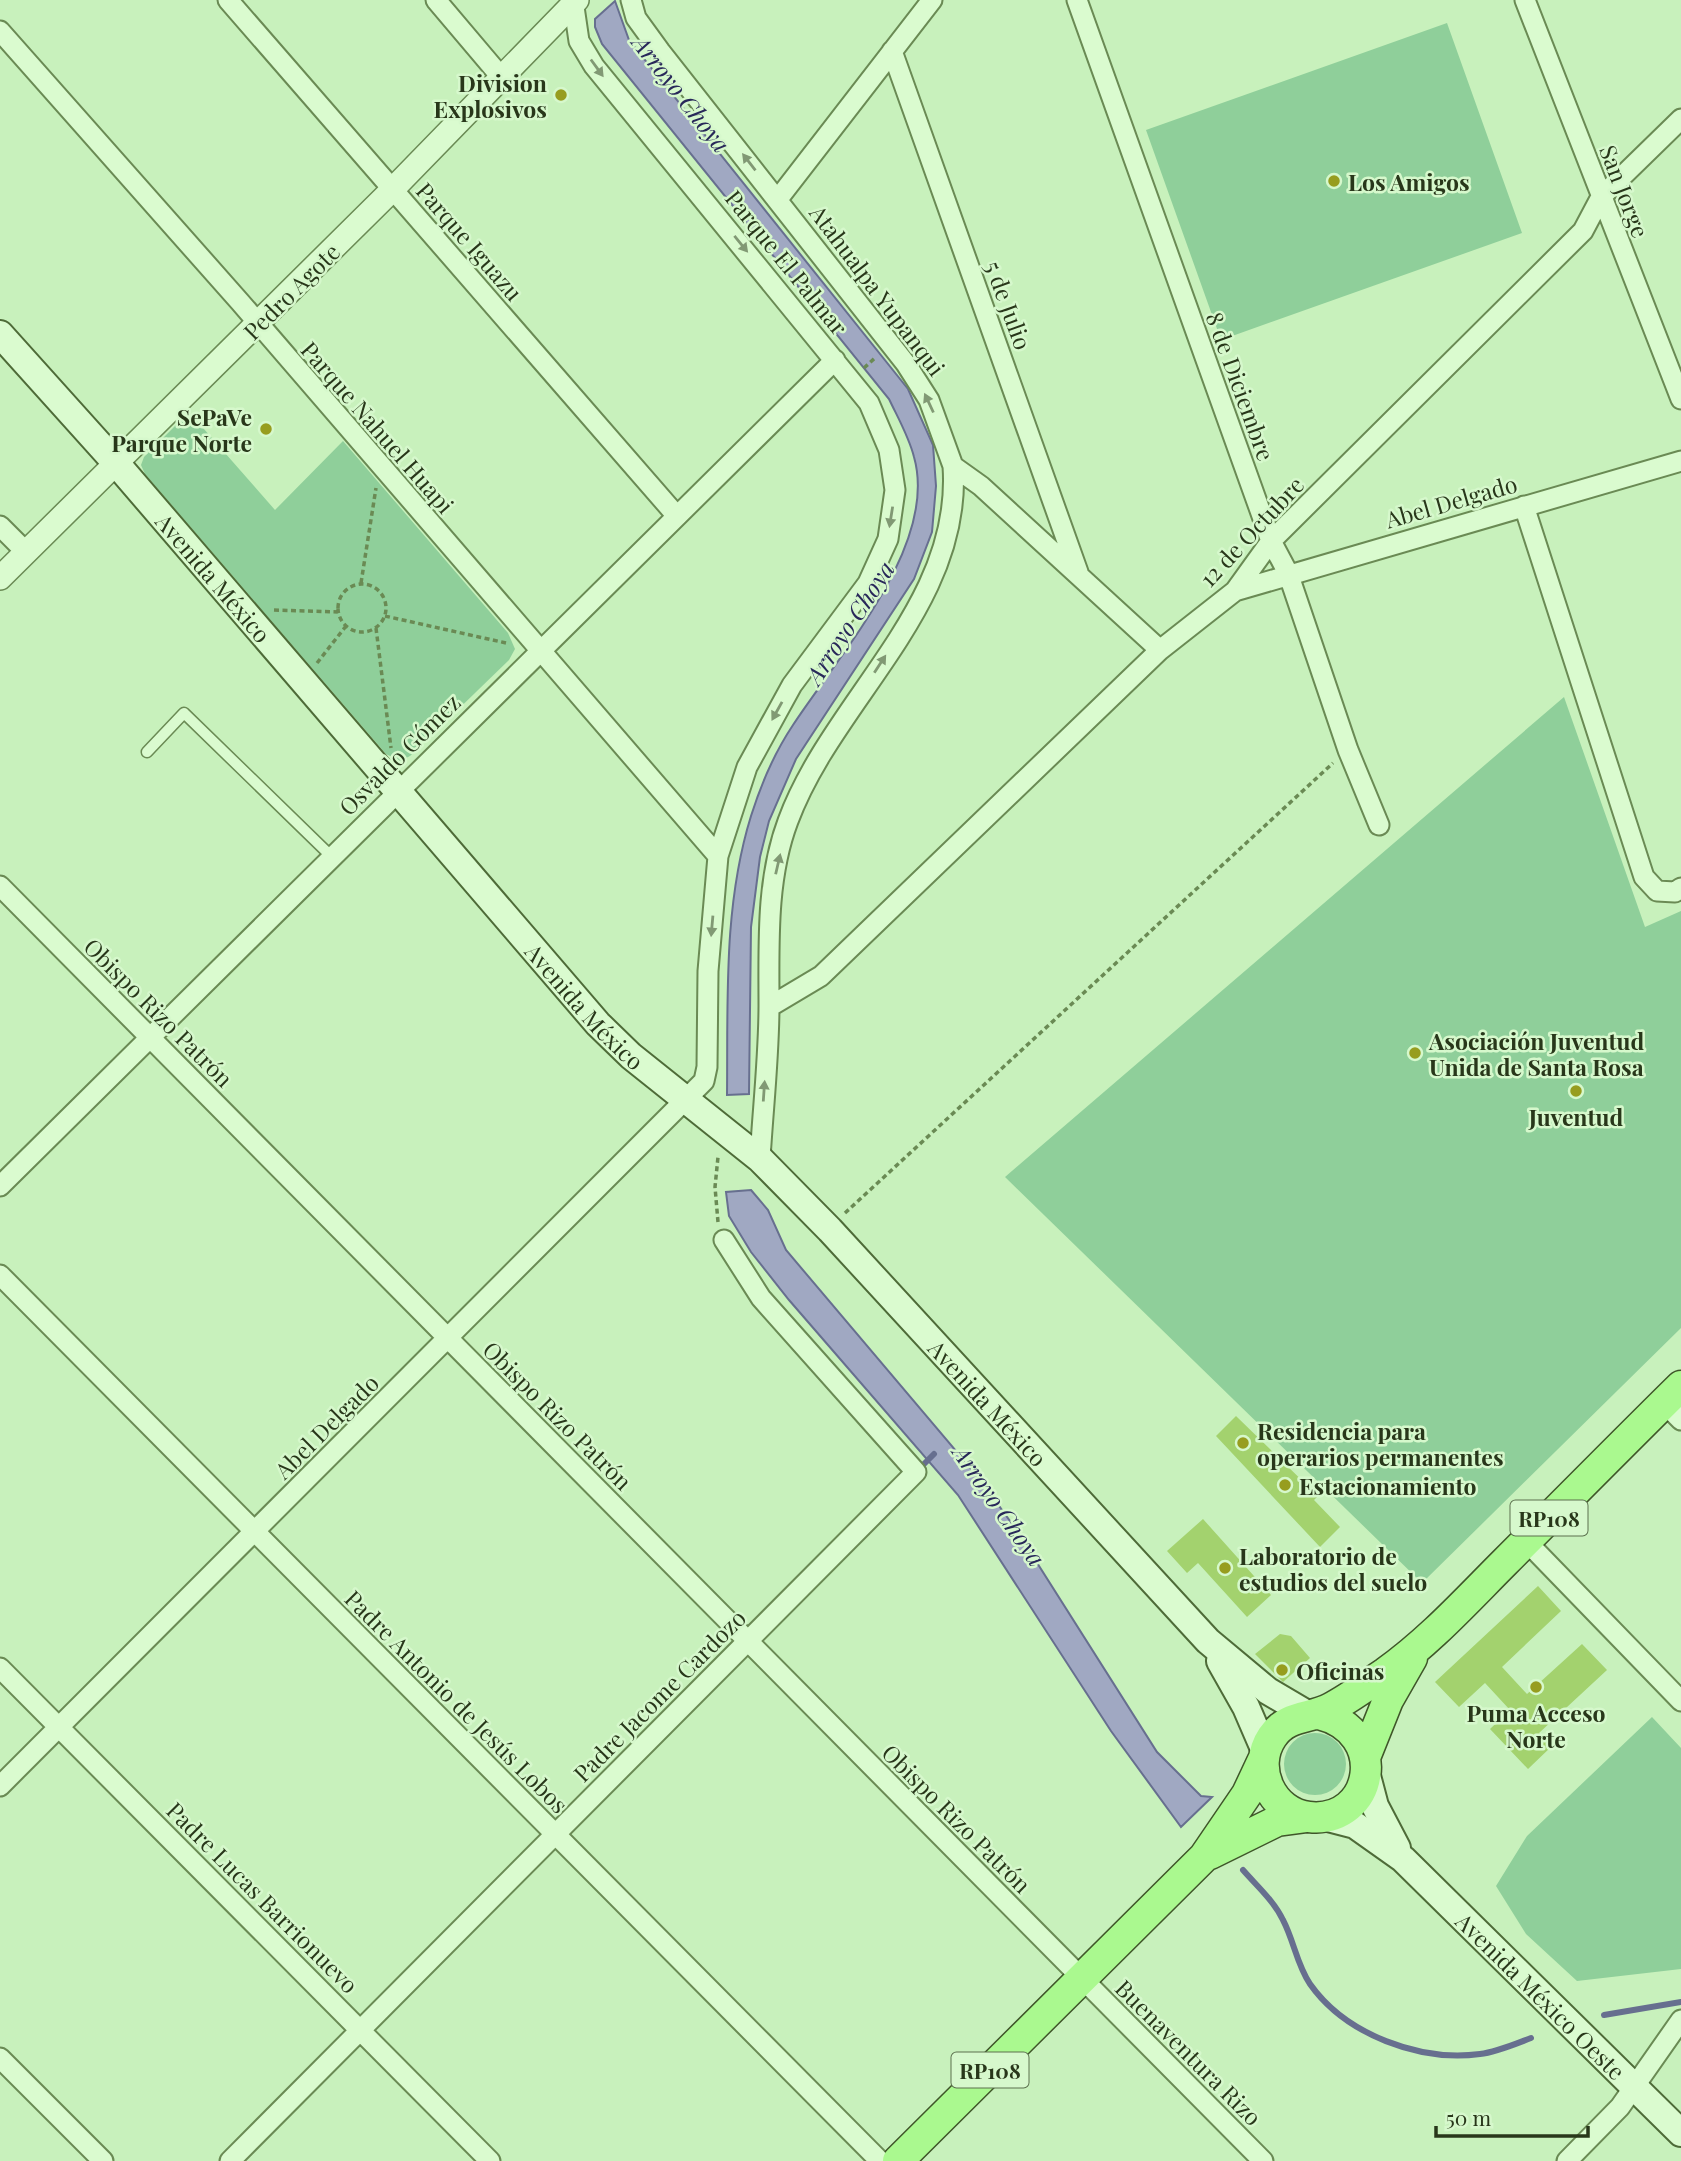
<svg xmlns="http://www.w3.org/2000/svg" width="1681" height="2161" font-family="'Playfair Display',serif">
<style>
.green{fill:#8fcf9a}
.water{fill:#a0a8c2;stroke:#676f8f;stroke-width:2}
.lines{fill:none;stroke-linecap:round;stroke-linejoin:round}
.stream{stroke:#676f8f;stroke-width:6}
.building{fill:#a3d26e}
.service-casing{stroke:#6a8a54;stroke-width:13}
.minor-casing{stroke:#6a8a54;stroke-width:23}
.tertiary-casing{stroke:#6a8a54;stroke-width:26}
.secondary-casing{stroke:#4e6b38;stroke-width:30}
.primary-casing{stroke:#3f5629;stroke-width:33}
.path{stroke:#6a8a54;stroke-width:3.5;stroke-dasharray:5 3.5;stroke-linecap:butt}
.service{stroke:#dafbcf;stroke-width:10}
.minor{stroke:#dafbcf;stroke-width:19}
.tertiary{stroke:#dafbcf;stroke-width:23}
.secondary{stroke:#dafbcf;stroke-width:26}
.primary{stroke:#aaf98f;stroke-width:30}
.oneway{fill:#819974}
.poi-dot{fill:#979d1f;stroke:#d6f8cc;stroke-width:2.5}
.labels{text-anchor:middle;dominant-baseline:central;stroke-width:5;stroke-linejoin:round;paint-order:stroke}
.shield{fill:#d6f8cc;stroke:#5c714f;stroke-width:2}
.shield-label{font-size:21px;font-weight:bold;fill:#28371a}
.poi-label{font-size:23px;font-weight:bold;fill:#28371a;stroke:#d6f8cc;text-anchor:start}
.street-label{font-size:23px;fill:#28371a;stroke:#d6f8cc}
.water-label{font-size:24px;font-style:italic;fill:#282859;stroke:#d6f8cc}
</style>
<rect width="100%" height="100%" fill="#c8f1bc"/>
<path class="green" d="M 1447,23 L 1522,233 L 1221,340 L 1146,130 Z
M 189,412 L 275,510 L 343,441 L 508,633 L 515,649 L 509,660 L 410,756 L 400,761 L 386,754 L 145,474 L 141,465 L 144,457 Z
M 1564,697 L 1645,927 L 1681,911 L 1681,1328 L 1422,1583 L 1005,1177 Z
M 1652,1717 L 1681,1748 L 1681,1969 L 1577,1981 L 1526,1934 L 1496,1886 L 1527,1836 Z
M1284 1764a31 31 0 1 1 62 0a31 31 0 1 1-62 0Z"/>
<path class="water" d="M 615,1 L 629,40 L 908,389 L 933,445 L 936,486 L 932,532 L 914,579 L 796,759 L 769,821 L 760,857 L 751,927 L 749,1094 L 727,1095 C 728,1002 723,906 751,816 C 761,784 775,752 793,725 C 838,656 939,545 914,457 C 909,437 898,418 889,399 L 602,44 L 595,27 L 595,19 Z
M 751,1190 L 768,1210 L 786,1250 L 979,1478 L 1015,1528 L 1157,1752 L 1201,1796 L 1212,1797 L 1181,1827 L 1111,1731 L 958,1495 L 789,1300 L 751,1252 L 729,1216 L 726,1192 Z"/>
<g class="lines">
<path class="stream" d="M 917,1471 L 934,1454
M 1243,1870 C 1257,1886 1274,1901 1283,1920 C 1294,1941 1297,1965 1310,1984 C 1346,2035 1420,2062 1480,2054 C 1497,2052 1515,2044 1531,2038
M 1604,2015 L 1681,2002"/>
</g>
<path class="building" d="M 1236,1416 L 1318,1496 L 1314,1500 L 1340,1527 L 1320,1547 L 1216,1436 Z
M 1203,1519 L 1271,1595 L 1247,1617 L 1198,1563 L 1187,1573 L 1167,1551 Z
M 1538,1586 L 1561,1611 L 1502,1667 L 1527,1694 L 1582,1644 L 1607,1670 L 1539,1733 L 1552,1746 L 1528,1769 L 1490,1729 L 1510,1710 L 1485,1683 L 1459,1707 L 1435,1682 Z
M 1280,1634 L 1291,1636 L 1310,1658 L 1283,1682 L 1255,1654 Z"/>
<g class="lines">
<g class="service-casing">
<path id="service" d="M 147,752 L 184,713 L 331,856"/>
</g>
<g class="minor-casing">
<path id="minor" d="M 228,0 L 676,515
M 436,0 L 502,78
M 631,0 L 636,18 L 660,51 L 906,364 L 929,400 L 953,466 L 981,486 L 1160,650
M 1077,0 L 1271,541 L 1288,573 L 1348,750 L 1379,825
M 1525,0 L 1681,399
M 0,31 L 240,302 L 718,856
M 892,51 L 1078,572
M 778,199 L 932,0
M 1524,506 L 1644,877 L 1657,891 L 1675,892 L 1681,888
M 0,526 L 26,552
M 1235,591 L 1681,461
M 0,886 L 1263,2161
M 769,1007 L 821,976 L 1160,650 L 1235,591 L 1271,541 L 1583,231 L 1601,197 L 1681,119
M 760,1159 C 763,1108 769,1056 769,1005 C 769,944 766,879 788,821 C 833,699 963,606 953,466
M 0,1186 L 835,360
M 0,1275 L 880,2161
M 1664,1403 L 1681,1420
M 1526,1541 L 1681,1701
M 0,1668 L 490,2161
M 0,1786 L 704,1081 L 707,1067 L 708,971 L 718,856 L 747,767 L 792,685 L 868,583 L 888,539 L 895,490 L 889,450 L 869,403 L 594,66 L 579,41 L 573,0
M 0,2058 L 103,2161
M 230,2161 L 916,1472 L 761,1298 L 724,1240
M 1567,2161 L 1620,2107 L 1681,2020"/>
</g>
<g class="tertiary-casing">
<path id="tertiary" d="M 0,578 L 392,190 L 577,0"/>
</g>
<g class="secondary-casing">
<g id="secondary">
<path id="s1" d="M 0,334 L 116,463 L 598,1024 L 631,1056 L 760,1159 L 830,1230 L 1208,1641 L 1268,1691 L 1307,1714"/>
<path d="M 1220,1661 L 1246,1707 L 1265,1751"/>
<path d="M 1366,1772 L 1375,1806 L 1397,1848"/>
<path id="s2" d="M 1324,1817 L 1355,1825 L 1403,1859 L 1681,2133"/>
</g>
</g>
<g class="primary-casing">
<path id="primary" d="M 1319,1714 C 1391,1732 1374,1824 1309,1817 C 1272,1813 1251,1768 1272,1737 C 1287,1714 1311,1719 1331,1708 C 1350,1698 1367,1685 1385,1673 C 1430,1641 1466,1601 1505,1562 C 1564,1503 1622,1444 1681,1386
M 1366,1755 L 1388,1700 L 1412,1658
M 1210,1854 L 1277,1821 L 1307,1817
M 898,2161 L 1204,1857 L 1247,1794 L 1263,1760"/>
</g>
<path class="path" d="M 864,368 L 876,357
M 361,583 L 376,488
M338 608a24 24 0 1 1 48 0a24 24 0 1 1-48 0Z
M 274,610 L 338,612
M 385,616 L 506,643
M 376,628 L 391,748
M 317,663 L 346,626
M 845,1213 L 1333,763
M 718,1222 L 715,1187 L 718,1157"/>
<use href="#service" class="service"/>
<use href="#minor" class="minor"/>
<use href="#tertiary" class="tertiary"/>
<use href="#secondary" class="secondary"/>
<use href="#primary" class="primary"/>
</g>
<defs><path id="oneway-solid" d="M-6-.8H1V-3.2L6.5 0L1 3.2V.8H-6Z" transform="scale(1.75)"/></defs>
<g class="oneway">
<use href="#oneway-solid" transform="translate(597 68) rotate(54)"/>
<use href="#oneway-solid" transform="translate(749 162) rotate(-128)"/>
<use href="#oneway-solid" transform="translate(741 244) rotate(51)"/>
<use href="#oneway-solid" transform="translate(929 403) rotate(-115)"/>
<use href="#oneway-solid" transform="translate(891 517) rotate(99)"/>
<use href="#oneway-solid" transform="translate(880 664) rotate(-57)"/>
<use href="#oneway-solid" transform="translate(777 711) rotate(119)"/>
<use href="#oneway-solid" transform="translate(778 864) rotate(-77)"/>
<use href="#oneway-solid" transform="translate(712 926) rotate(95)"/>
<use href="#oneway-solid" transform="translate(764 1091) rotate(-86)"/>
</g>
<g class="poi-dot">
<circle cx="561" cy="95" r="7"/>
<circle cx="1334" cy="181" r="7"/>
<circle cx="266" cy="429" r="7"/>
<circle cx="1415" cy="1053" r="7"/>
<circle cx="1576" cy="1091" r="7"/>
<circle cx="1243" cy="1443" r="7"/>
<circle cx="1285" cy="1485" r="7"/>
<circle cx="1225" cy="1568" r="7"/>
<circle cx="1282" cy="1670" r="7"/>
<circle cx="1536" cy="1687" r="7"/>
</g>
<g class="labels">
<g class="shield">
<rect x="1510.5" y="1500.5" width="77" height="35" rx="5"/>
<rect x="951.5" y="2052.5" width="77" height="35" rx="5"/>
</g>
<g class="shield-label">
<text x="1549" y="1518">RP108</text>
<text x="990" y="2070">RP108</text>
</g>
<g class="poi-label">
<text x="547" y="82" text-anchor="end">Division<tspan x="547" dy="26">Explosivos</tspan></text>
<text x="1348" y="181">Los Amigos</text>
<text x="252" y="416" text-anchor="end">SePaVe<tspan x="252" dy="26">Parque Norte</tspan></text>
<text x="1429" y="1040">Asociación Juventud<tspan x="1429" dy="26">Unida de Santa Rosa</tspan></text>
<text x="1576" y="1116" text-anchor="middle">Juventud</text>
<text x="1257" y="1430">Residencia para<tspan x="1257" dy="26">operarios permanentes</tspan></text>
<text x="1299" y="1485">Estacionamiento</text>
<text x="1239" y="1555">Laboratorio de<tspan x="1239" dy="26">estudios del suelo</tspan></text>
<text x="1296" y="1670">Oficinas</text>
<text x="1536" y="1712" text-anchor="middle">Puma Acceso<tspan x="1536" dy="26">Norte</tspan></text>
</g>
<g class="street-label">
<text transform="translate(1625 191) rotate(69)">San Jorge</text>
<text transform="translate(470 241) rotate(49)">Parque Iguazu</text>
<text transform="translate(787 262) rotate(51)">Parque El Palmar</text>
<text transform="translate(878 290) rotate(53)">Atahualpa Yupanqui</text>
<text transform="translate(291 291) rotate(-45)">Pedro Agote</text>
<text transform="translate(1009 305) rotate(70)">5 de Julio</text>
<text transform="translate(1241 386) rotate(70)">8 de Diciembre</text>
<text transform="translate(378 427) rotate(49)">Parque Nahuel Huapi</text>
<text transform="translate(1451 501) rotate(-16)">Abel Delgado</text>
<text transform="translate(1251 531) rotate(-47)">12 de Octubre</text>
<text stroke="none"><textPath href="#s1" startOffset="324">Avenida México</textPath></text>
<text transform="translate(399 754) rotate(-45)">Osvaldo Gómez</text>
<text stroke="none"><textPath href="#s1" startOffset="891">Avenida México</textPath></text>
<text transform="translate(159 1012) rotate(45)">Obispo Rizo Patrón</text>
<text stroke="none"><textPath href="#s1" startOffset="1458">Avenida México</textPath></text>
<text transform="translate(558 1415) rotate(45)">Obispo Rizo Patrón</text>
<text transform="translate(326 1426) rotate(-45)">Abel Delgado</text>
<text transform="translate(659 1695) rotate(-45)">Padre Jacome Cardozo</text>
<text transform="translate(457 1701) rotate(45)">Padre Antonio de Jesús Lobos</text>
<text transform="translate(957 1818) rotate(45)">Obispo Rizo Patrón</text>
<text transform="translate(263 1897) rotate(45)">Padre Lucas Barrionuevo</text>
<text stroke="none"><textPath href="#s2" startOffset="285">Avenida México Oeste</textPath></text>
<text transform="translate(1189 2052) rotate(45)">Buenaventura Rizo</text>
</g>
<g class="water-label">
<text transform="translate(682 93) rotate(52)">Arroyo Choya</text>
<text transform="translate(849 622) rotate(-57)">Arroyo Choya</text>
<text transform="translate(1000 1505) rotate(55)">Arroyo Choya</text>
</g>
</g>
<path d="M1436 2126v10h152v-10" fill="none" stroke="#28371a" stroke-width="3.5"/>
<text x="1446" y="2126" font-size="21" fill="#28371a" stroke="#d6f8cc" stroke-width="5" paint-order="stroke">50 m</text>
</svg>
